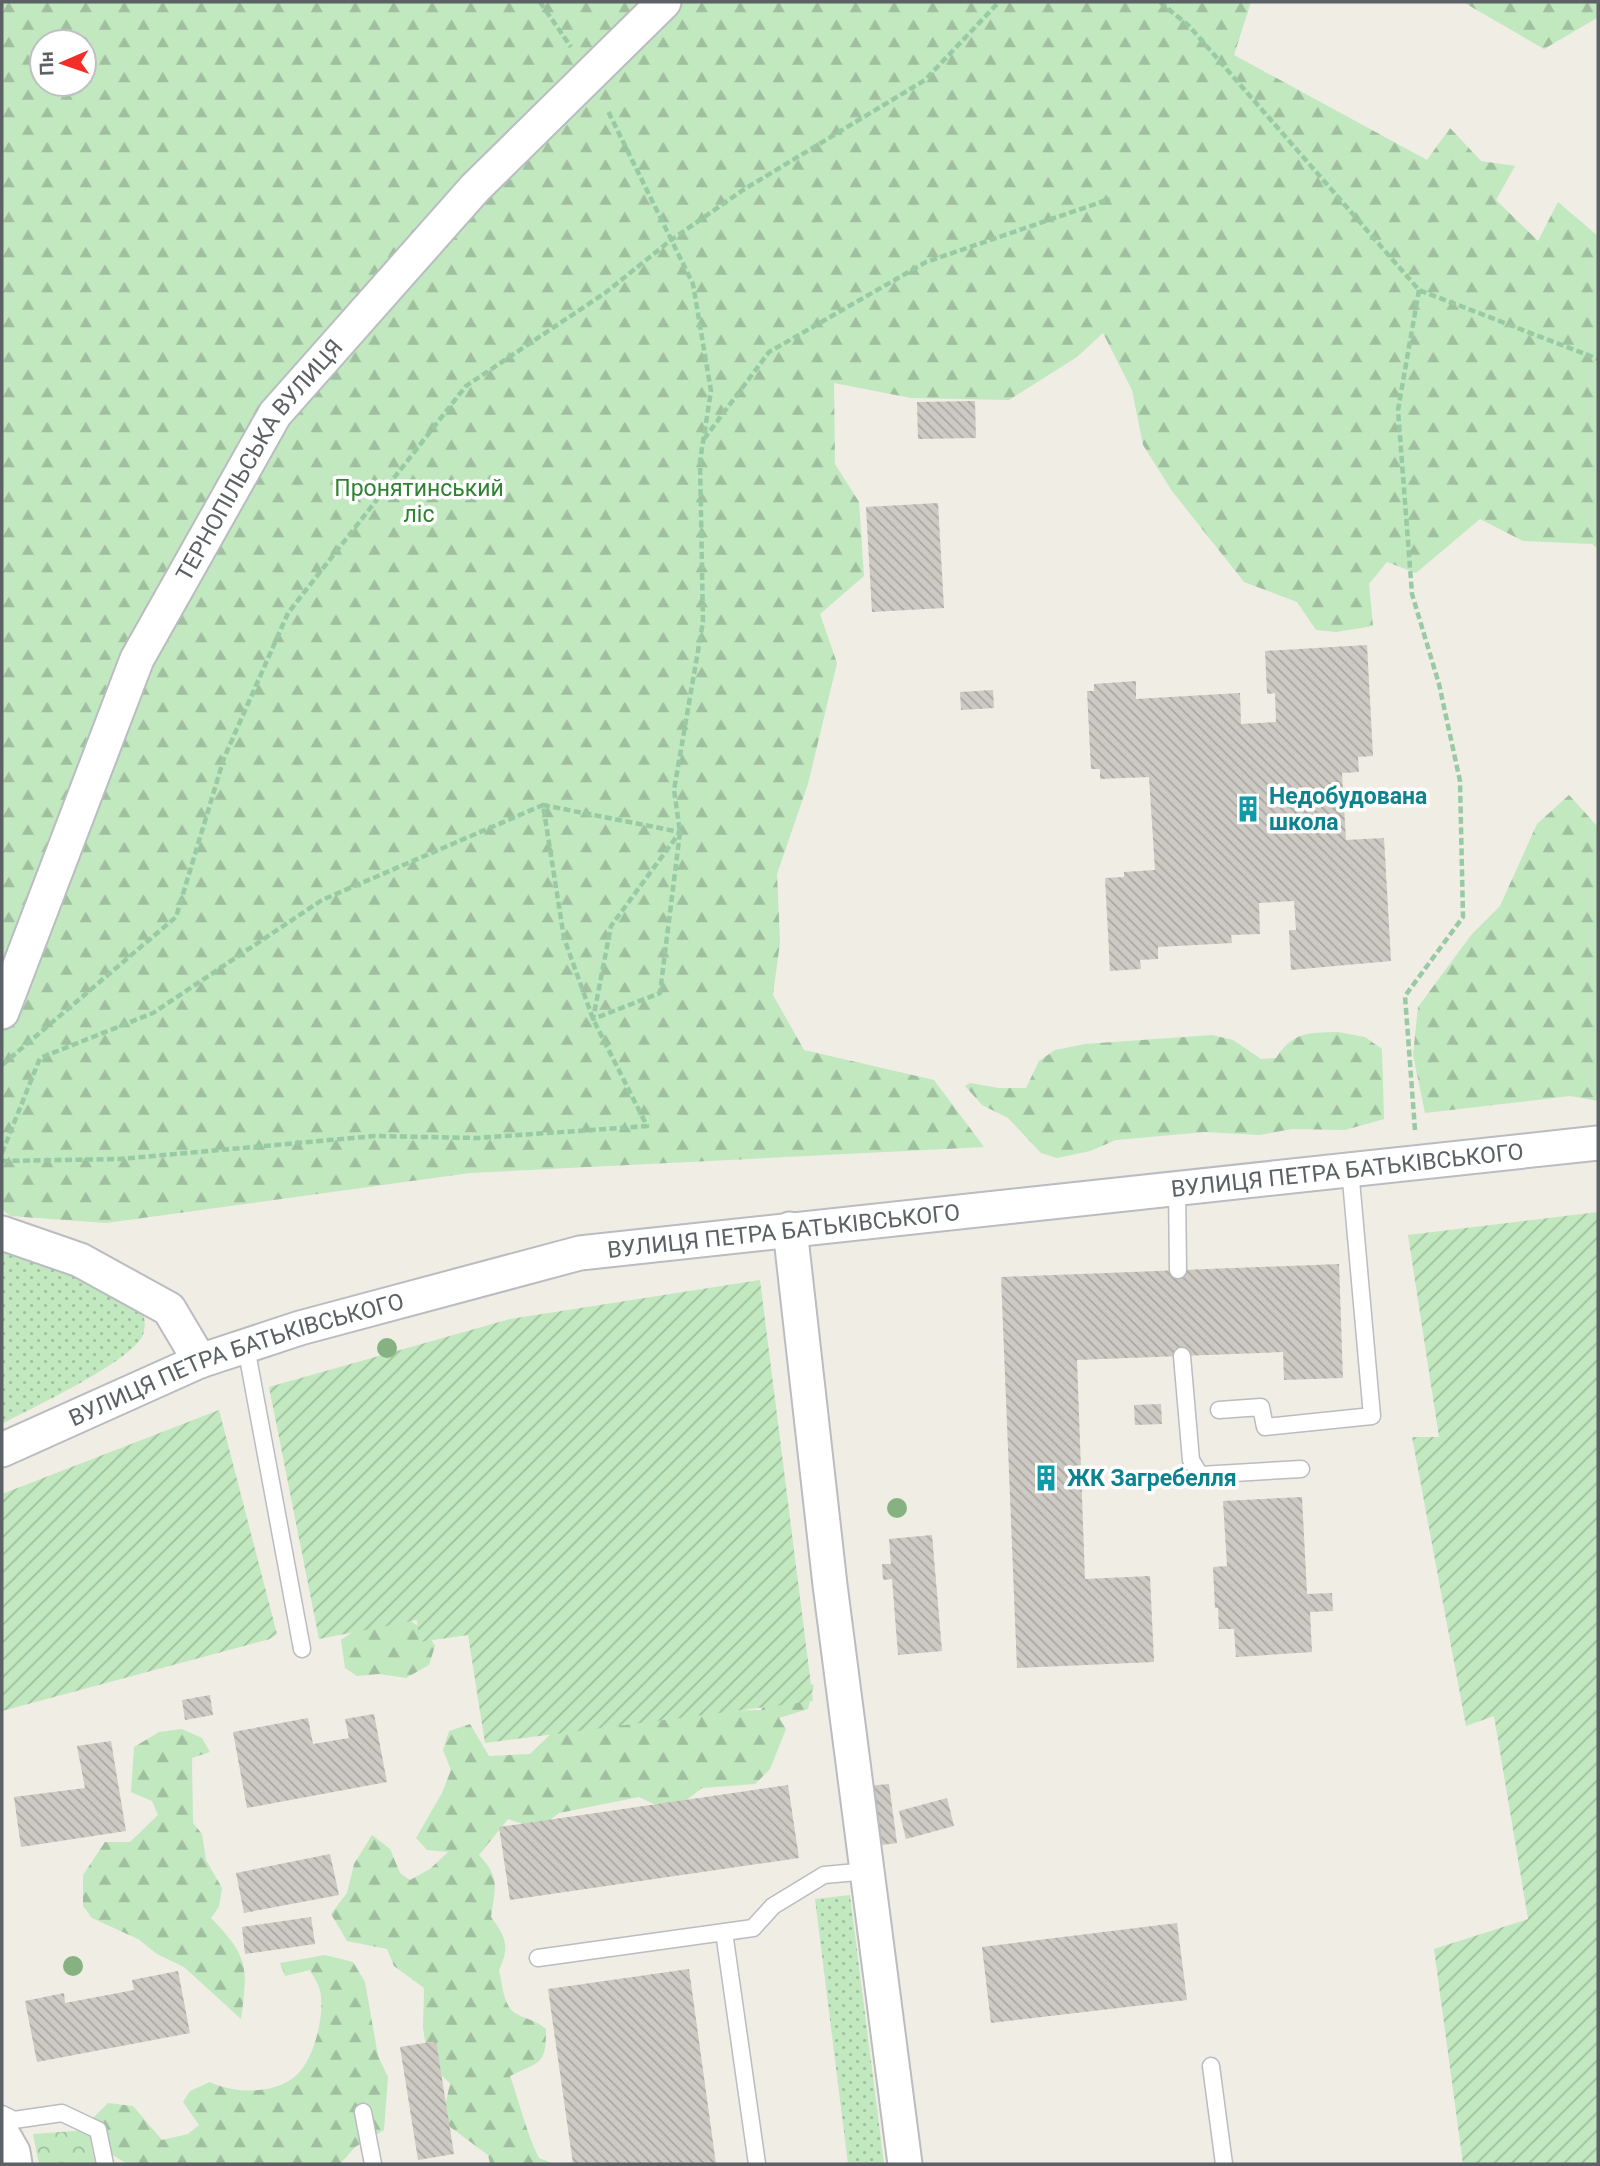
<svg xmlns="http://www.w3.org/2000/svg" width="1600" height="2166" font-family="Roboto,sans-serif">
<style>
.grass{fill:url(#grass-dots)}
.forest{fill:url(#forest-firs);fill-rule:evenodd}
.park{fill:url(#park-crowns)}
.garden{fill:url(#garden-furrows)}
.building{fill:url(#building-back-hatch)}
.lines{fill:none;stroke-linecap:round;stroke-linejoin:round}
.service-casing{stroke:#b9bcc1;stroke-width:19}
.minor-casing{stroke:#b9bcc1;stroke-width:37}
.path{stroke:#98caa4;stroke-width:4.5;stroke-dasharray:7 3.5;stroke-linecap:butt}
.service{stroke:#fff;stroke-width:16}
.minor{stroke:#fff;stroke-width:33}
.tree{fill:#86b281}
.labels{text-anchor:middle;dominant-baseline:central;stroke-width:7;stroke-linejoin:round;paint-order:stroke}
.street-label{font-size:23px;fill:#5c6166;stroke:#fff}
.park-label{font-size:23px;fill:#2f8230;stroke:#fff}
.culture-label{font-size:23px;font-weight:bold;fill:#0d838f;stroke:#fff;text-anchor:start}
</style>
<defs>
<pattern id="grass-dots" width="8" height="8" patternUnits="userSpaceOnUse" patternTransform="scale(1.75)"><rect width="8" height="8" fill="#c1e8bf"/><path d="M2 2h.1M6 6h.1" fill="none" stroke="#a0bf9f" stroke-width="1.8" stroke-linecap="round"/></pattern>
<pattern id="forest-firs" width="22" height="20" patternUnits="userSpaceOnUse" patternTransform="scale(1.75)"><rect width="22" height="20" fill="#c1e8bf"/><path d="M5 1l3.5 6h-7zM16 11l3.5 6h-7z" fill="#a0bf9f"/></pattern>
<pattern id="park-crowns" width="20" height="18" patternUnits="userSpaceOnUse" patternTransform="scale(1.75)"><rect width="20" height="18" fill="#c1e8bf"/><path d="M2 6a3 3 0 1 1 6 0M12 15a3 3 0 1 1 6 0" fill="none" stroke="#a0bf9f"/></pattern>
<pattern id="garden-furrows" width="10" height="10" patternUnits="userSpaceOnUse" patternTransform="scale(1.75)"><rect width="10" height="10" fill="#c1e8bf"/><path d="M-1 1l2-2M0 10L10 0M9 11l2-2" fill="none" stroke="#a0bf9f"/></pattern>
<pattern id="building-back-hatch" width="6" height="6" patternUnits="userSpaceOnUse" patternTransform="scale(1.75)"><rect width="6" height="6" fill="#cdc9c3"/><path d="M-1 5l2 2M0 0l6 6M5-1l2 2" fill="none" stroke="#aaa7a2"/></pattern>
</defs>
<rect width="100%" height="100%" fill="#f0ede4"/>
<path class="grass" d="M 2,1251 C 32,1262 120,1285 139,1307 C 146,1314 146,1329 142,1337 C 125,1365 33,1407 2,1424 Z
M 850,1895 L 884,2164 L 848,2164 L 815,1899 Z"/>
<path class="forest" d="M 2,2 L 1251,2 L 1234,55 L 1427,160 L 1450,128 L 1481,161 L 1515,166 L 1496,200 L 1538,241 L 1558,202 L 1598,236 L 1598,549 L 1592,544 L 1523,541 L 1480,519 L 1416,573 L 1387,562 L 1369,584 L 1373,626 L 1336,632 L 1316,630 L 1297,602 L 1244,582 L 1172,491 L 1143,445 L 1132,390 L 1103,333 L 1077,357 L 1009,400 L 911,398 L 834,383 L 835,464 L 859,502 L 864,576 L 820,614 L 837,663 L 808,784 L 777,874 L 780,942 L 773,995 L 804,1050 L 934,1080 L 984,1147 L 470,1173 L 106,1223 L 10,1216 L 2,1209 ZM 42,42 L 84,42 L 84,84 L 42,84 Z
M 1463,2 L 1598,2 L 1597,18 L 1544,49 Z
M 1569,795 L 1598,827 L 1598,1101 L 1570,1096 L 1425,1113 L 1413,1055 L 1418,1007 L 1472,934 L 1500,906 L 1537,824 Z
M 1338,1032 L 1365,1037 L 1382,1049 L 1384,1119 L 1345,1130 L 1292,1129 L 1259,1135 L 1205,1132 L 1116,1140 L 1090,1151 L 1057,1158 L 1041,1153 L 1008,1118 L 982,1105 L 965,1086 L 970,1083 L 999,1088 L 1026,1088 L 1039,1061 L 1055,1050 L 1085,1044 L 1212,1035 L 1233,1040 L 1261,1059 L 1276,1058 C 1294,1031 1308,1033 1338,1032 Z
M 409,1620 L 426,1631 L 435,1646 L 429,1665 L 406,1678 L 379,1674 L 357,1676 L 345,1668 L 341,1640 L 357,1629 Z
M 797,1680 L 814,1685 L 808,1709 L 779,1718 L 786,1729 L 770,1769 L 755,1784 L 702,1788 L 671,1812 L 639,1797 L 559,1813 L 538,1829 L 508,1819 L 479,1855 C 501,1878 495,1889 491,1917 C 506,1937 510,1947 499,1970 C 502,1982 503,2006 515,2013 C 526,2020 532,2018 546,2029 C 546,2065 541,2061 510,2076 C 520,2104 526,2132 539,2158 L 554,2164 L 490,2164 L 488,2155 L 442,2121 L 450,2083 L 429,2065 L 423,2028 L 424,1988 L 394,1966 L 387,1949 L 347,1941 L 331,1914 L 347,1893 L 354,1864 L 372,1835 L 390,1849 L 400,1873 L 410,1880 L 430,1869 L 448,1852 L 427,1850 L 416,1838 L 442,1793 L 451,1770 L 443,1750 L 449,1731 L 470,1724 L 489,1756 L 530,1754 L 558,1727 L 718,1711 L 761,1710 L 780,1681 Z
M 182,1729 L 202,1738 L 210,1752 L 192,1758 L 193,1823 L 202,1834 L 206,1860 L 222,1888 L 219,1907 L 211,1918 C 249,1957 248,1967 241,2019 L 184,1967 L 157,1954 L 138,1939 L 92,1918 L 83,1906 L 83,1875 L 105,1842 L 130,1842 L 158,1815 L 152,1801 L 131,1792 L 134,1747 L 159,1732 Z
M 325,1955 L 353,1962 L 365,1982 L 378,2056 L 388,2077 L 384,2130 L 355,2147 L 340,2164 L 127,2164 L 78,2133 L 108,2103 L 133,2106 L 162,2140 L 188,2134 L 199,2125 L 183,2102 L 190,2091 L 210,2082 C 236,2095 283,2095 302,2069 C 316,2050 325,2013 320,1990 C 318,1983 313,1976 310,1970 L 285,1976 L 280,1963 Z"/>
<path class="park" d="M 88,2130 L 95,2164 L 39,2164 L 33,2134 Z"/>
<path class="garden" d="M 1598,1212 L 1598,2164 L 1463,2164 L 1434,1949 L 1528,1919 L 1494,1716 L 1466,1726 L 1412,1437 L 1439,1437 L 1408,1235 Z
M 760,1280 L 813,1701 L 485,1743 L 468,1635 L 419,1642 L 417,1620 L 319,1639 L 269,1387 L 510,1319 Z
M 219,1410 L 277,1634 L 270,1639 L 2,1711 L 2,1494 Z"/>
<path class="building" d="M 975,401 L 976,438 L 918,439 L 917,402 Z
M 938,503 L 944,608 L 872,612 L 866,507 Z
M 1367,645 L 1373,756 L 1358,757 L 1359,772 L 1342,773 L 1346,840 L 1384,838 L 1391,961 L 1291,970 L 1289,930 L 1296,930 L 1294,901 L 1259,903 L 1260,934 L 1231,935 L 1232,943 L 1158,947 L 1158,959 L 1140,960 L 1141,969 L 1110,971 L 1105,878 L 1124,877 L 1124,872 L 1155,870 L 1149,777 L 1100,779 L 1100,769 L 1091,769 L 1087,691 L 1094,691 L 1094,684 L 1136,681 L 1136,699 L 1240,693 L 1241,724 L 1276,722 L 1275,693 L 1267,694 L 1265,651 Z
M 993,690 L 994,708 L 961,710 L 960,692 Z
M 1339,1264 L 1343,1378 L 1284,1380 L 1283,1352 L 1077,1360 L 1085,1579 L 1150,1576 L 1154,1662 L 1017,1668 L 1001,1277 Z
M 1161,1404 L 1162,1424 L 1135,1425 L 1134,1405 Z
M 1302,1497 L 1307,1594 L 1332,1593 L 1333,1611 L 1310,1612 L 1312,1652 L 1236,1657 L 1234,1629 L 1219,1629 L 1218,1608 L 1215,1608 L 1213,1567 L 1227,1566 L 1223,1501 Z
M 932,1535 L 942,1651 L 898,1655 L 892,1579 L 883,1580 L 882,1564 L 891,1564 L 889,1539 Z
M 210,1695 L 213,1715 L 185,1720 L 182,1700 Z
M 374,1714 L 387,1782 L 247,1808 L 233,1732 L 308,1718 L 313,1744 L 349,1738 L 345,1719 Z
M 111,1741 L 126,1831 L 21,1847 L 14,1797 L 85,1788 L 77,1746 Z
M 889,1784 L 897,1843 L 875,1846 L 867,1786 Z
M 788,1785 L 799,1858 L 510,1900 L 499,1827 Z
M 947,1798 L 954,1826 L 906,1839 L 899,1811 Z
M 330,1854 L 339,1895 L 244,1913 L 236,1873 Z
M 311,1917 L 315,1944 L 245,1954 L 242,1927 Z
M 1177,1923 L 1187,2000 L 991,2023 L 982,1947 Z
M 689,1969 L 716,2164 L 573,2164 L 548,1989 Z
M 178,1971 L 190,2033 L 37,2062 L 25,2001 L 64,1993 L 65,2003 L 134,1990 L 132,1980 Z
M 436,2041 L 454,2154 L 418,2160 L 400,2047 Z"/>
<g class="lines">
<g class="service-casing">
<path id="service" d="M 1177,1188 L 1178,1270
M 246,1347 L 302,1649
M 1182,1356 L 1191,1460 L 1200,1475 L 1301,1469
M 1219,1410 L 1261,1407 L 1265,1427 L 1372,1416 L 1350,1169
M 724,1932 L 757,2164
M 538,1958 L 753,1928 L 773,1906 L 824,1875 L 868,1871
M 1211,2066 L 1224,2164
M 363,2112 L 373,2164
M 2,2114 L 14,2120 L 62,2113 L 98,2130 L 105,2164"/>
</g>
<g class="minor-casing">
<g id="minor">
<path id="s1" d="M 2,1012 L 137,659 L 275,414 L 475,188 L 664,2"/>
<path d="M 790,1229 L 830,1585 L 905,2164"/>
<path d="M 2,1233 L 80,1260 L 169,1309 L 200,1361"/>
<path id="s2" d="M 2,1450 L 200,1361 L 300,1328 L 580,1253 L 1598,1143"/>
<path d="M 2,2133 L 13,2152 L 15,2164"/>
</g>
</g>
<path class="path" d="M 540,2 L 571,47
M 1160,2 L 1189,26 L 1419,290 L 1598,359
M 704,439 L 769,352 L 926,262 L 1110,199
M 2,1065 L 176,917 L 224,758 L 288,613 L 466,386 L 605,293 L 671,240 L 743,190 L 925,80 L 999,2
M 1415,1130 L 1405,996 L 1463,917 L 1460,781 L 1439,684 L 1412,594 L 1398,410 L 1419,290
M 2,1153 L 40,1058 L 153,1013 L 322,900 L 543,805
M 2,1161 L 120,1159 L 375,1136 L 478,1138 L 647,1126 L 593,1019 L 564,938 L 543,805 L 680,832 L 611,926 L 593,1019 L 660,993 L 680,832 L 674,790 L 703,622 L 700,461 L 711,391 L 693,284 L 607,109"/>
<use href="#service" class="service"/>
<use href="#minor" class="minor"/>
</g>
<g class="tree">
<circle cx="387" cy="1348" r="10"/>
<circle cx="897" cy="1508" r="10"/>
<circle cx="73" cy="1966" r="10"/>
</g>
<defs>
<g id="building-bare" transform="scale(2.1)"><path d="M-4-6H4V6H1V3H-1V6H-4ZM-2.5-4.3h1.7v1.8h-1.7ZM.8-4.3h1.7v1.8H.8ZM-2.5-1h1.7V.8h-1.7ZM.8-1h1.7V.8H.8Z" fill="#0f9aa8" stroke="#fff" stroke-width="2.5" paint-order="stroke"/></g>
</defs>
<g fill-rule="evenodd">
<use href="#building-bare" x="1248" y="809"/>
<use href="#building-bare" x="1046" y="1478"/>
</g>
<g class="labels">
<g class="street-label">
<text stroke="none"><textPath href="#s1" startOffset="612">ТЕРНОПІЛЬСЬКА ВУЛИЦЯ</textPath></text>
<text stroke="none"><textPath href="#s2" startOffset="1384">ВУЛИЦЯ ПЕТРА БАТЬКІВСЬКОГО</textPath></text>
<text stroke="none"><textPath href="#s2" startOffset="817">ВУЛИЦЯ ПЕТРА БАТЬКІВСЬКОГО</textPath></text>
<text stroke="none"><textPath href="#s2" startOffset="252">ВУЛИЦЯ ПЕТРА БАТЬКІВСЬКОГО</textPath></text>
</g>
<g class="park-label">
<text x="419" y="488">Пронятинський<tspan x="419" dy="26">ліс</tspan></text>
</g>
<g class="culture-label">
<text x="1269" y="796">Недобудована<tspan x="1269" dy="26">школа</tspan></text>
<text x="1067" y="1478">ЖК Загребелля</text>
</g>
</g>
<rect width="1600" height="2166" fill="none" stroke="#5c6166" stroke-width="7"/>
<g transform="translate(63 63) rotate(268)"><circle r="33" fill="#ffffff" stroke="#bec0c2" stroke-width="2"/>
<path d="M0-5L12 26L0 18L-12 26Z" fill="#f32e26"/>
<text y="-10" font-size="19" font-weight="bold" text-anchor="middle" fill="#5c6166">Пн</text>
</g>
</svg>
